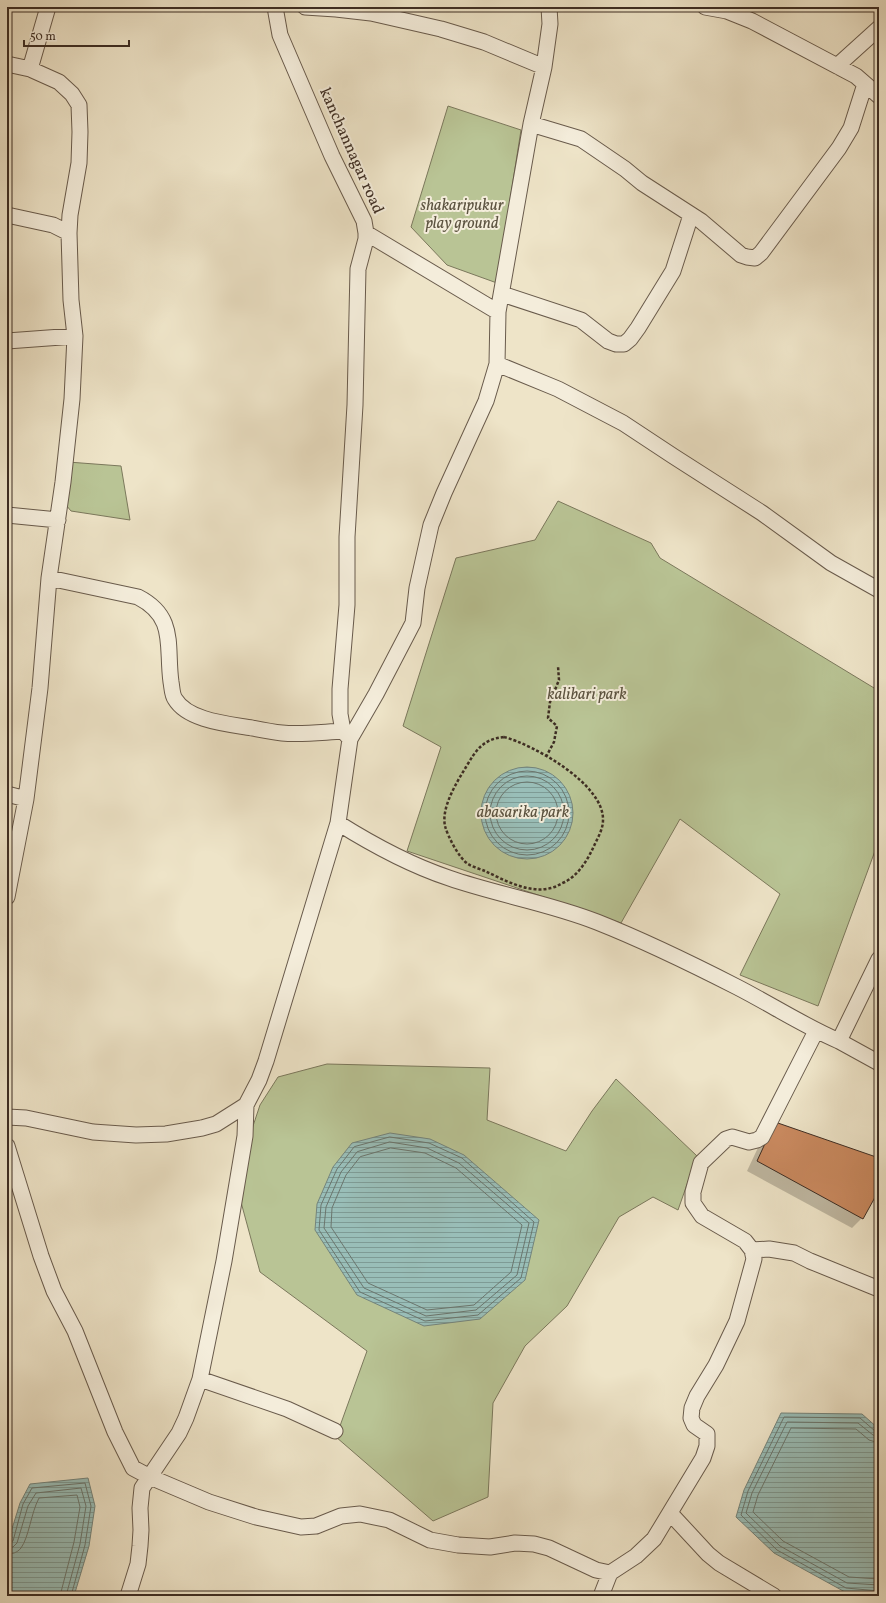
<svg xmlns="http://www.w3.org/2000/svg" width="886" height="1603" font-family="Vollkorn,serif">
<style>
.green{fill:#b9c495;stroke:#7b785c}
.water{fill:url(#water-rules);stroke:#74847c}
.shadow{fill:#0003}
.lines{fill:none;stroke-linecap:round;stroke-linejoin:round}
.shore{stroke:#6b766e;stroke-width:1}
.building{fill:#c9895f;stroke:#3d2d23}
.minor-casing{stroke:#695b4c;stroke-width:17}
.path{stroke:#3d2d23;stroke-width:2.5;stroke-dasharray:3 2;stroke-linecap:butt}
.minor{stroke:#f4eddb;stroke-width:15}
.labels{text-anchor:middle;dominant-baseline:central;stroke-width:4;stroke-linejoin:round;paint-order:stroke}
.street-label{font-size:16px;fill:#3d2d23;stroke:#f4eddb}
.park-label{font-size:16px;font-style:italic;fill:#5c5340;stroke:#f4eddb}
</style>
<defs>
<pattern id="water-rules" width="6" height="5" patternUnits="userSpaceOnUse"><rect width="6" height="5" fill="#99beb8"/><path d="M0 2.5h6" fill="none" stroke="#7e9b95"/></pattern>
</defs>
<rect width="100%" height="100%" fill="#eee4c8"/>
<filter id="stains"><feTurbulence type="fractalNoise" baseFrequency=".005" numOctaves="4"/><feColorMatrix values="0 0 0 0 .2 0 0 0 0 .09 0 0 0 0 .02 0 0 0 .5 -.17"/></filter>
<radialGradient id="worn" r=".72"><stop offset=".6" stop-color="#630" stop-opacity="0"/><stop offset="1" stop-color="#630" stop-opacity=".3"/></radialGradient>
<path class="green" d="M 448,106 L 521,130 L 497,283 L 447,265 L 411,227 Z
M 68,462 L 121,466 L 130,520 L 71,511 L 61,499 Z
M 558,501 L 651,543 L 660,558 L 879,691 L 879,840 L 818,1006 L 740,975 L 780,894 L 680,819 L 621,923 L 407,851 L 441,747 L 403,726 L 456,558 L 535,540 Z
M 327,1064 L 490,1068 L 487,1120 L 566,1151 L 592,1111 L 616,1079 L 697,1156 L 678,1210 L 653,1197 L 619,1217 L 567,1306 L 525,1346 L 493,1403 L 488,1497 L 433,1521 L 336,1437 L 367,1351 L 260,1272 L 232,1169 L 244,1153 L 260,1105 L 278,1077 Z"/>
<path class="water" d="M481 813a46 46 0 1 1 92 0a46 46 0 1 1-92 0Z
M 390,1133 L 430,1139 L 464,1155 L 539,1220 L 525,1280 L 480,1319 L 424,1326 L 357,1295 L 315,1230 L 317,1204 L 333,1167 L 352,1143 Z
M 781,1413 L 862,1414 L 879,1429 L 879,1594 L 845,1592 L 774,1553 L 736,1517 L 744,1490 Z
M 88,1478 L 95,1506 L 89,1546 L 74,1596 L 7,1596 L 7,1545 L 20,1503 L 30,1484 Z"/>
<path class="shadow" d="M 765,1133 L 879,1160 L 879,1188 L 862,1218 L 852,1228 L 747,1171 Z"/>
<g class="lines">
<path class="shore" d="M485 813a42 42 0 1 1 84 0a42 42 0 1 1-84 0Z
M490 813a37 37 0 1 1 74 0a37 37 0 1 1-74 0Z
M496 813a31 31 0 1 1 62 0a31 31 0 1 1-62 0Z
M 390,1137 L 429,1143 L 462,1158 L 534,1222 L 521,1278 L 478,1315 L 425,1321 L 360,1292 L 319,1230 L 321,1205 L 337,1169 L 354,1147 Z
M 390,1142 L 427,1148 L 459,1163 L 529,1223 L 517,1275 L 476,1310 L 426,1316 L 364,1288 L 324,1228 L 326,1207 L 341,1172 L 357,1152 Z
M 391,1148 L 425,1153 L 456,1168 L 522,1225 L 511,1272 L 474,1305 L 427,1310 L 368,1283 L 331,1227 L 332,1208 L 346,1175 L 360,1157 Z
M 879,1432 L 875,1431 L 860,1418 L 784,1417 L 748,1491 L 741,1515 L 777,1550 L 846,1588 L 879,1591
M 879,1437 L 873,1435 L 858,1423 L 787,1422 L 752,1493 L 746,1513 L 780,1546 L 847,1583 L 879,1585
M 879,1443 L 869,1440 L 856,1429 L 791,1428 L 758,1495 L 753,1512 L 783,1541 L 849,1577 L 879,1579
M 7,1543 L 13,1541 L 23,1504 L 32,1488 L 85,1483 L 91,1506 L 85,1545 L 71,1596
M 7,1548 L 13,1547 L 17,1543 L 28,1506 L 36,1493 L 81,1488 L 86,1506 L 80,1544 L 66,1596
M 7,1554 C 12,1554 17,1553 21,1548 C 29,1537 31,1513 39,1498 L 77,1495 L 80,1507 L 74,1542 L 60,1596"/>
</g>
<path class="building" d="M 775,1122 L 879,1158 L 879,1190 L 863,1219 L 757,1161 Z"/>
<g class="lines">
<g class="minor-casing">
<path id="minor" d="M 275,7 L 280,35 L 332,156 L 364,221 L 366,233 L 498,312
M 305,7 L 336,9 L 371,13 L 441,29 L 484,42 L 544,67
M 705,7 L 727,11 L 752,21 L 856,76 L 879,96
M 7,64 L 30,69 L 59,82 L 72,94 L 79,105 L 80,132 L 79,163 L 70,215 L 69,233 L 71,300 L 75,336 L 72,399 L 63,482 L 49,578 L 40,688 L 26,799 L 7,897
M 837,66 L 879,28
M 30,69 L 48,7
M 531,124 L 581,139 L 625,169 L 642,183 L 701,221 L 741,255 L 747,257 L 755,258 L 761,253 L 839,148 L 851,128 L 865,84
M 7,215 L 53,225 L 69,233
M 502,294 L 581,320 L 608,341 L 616,344 L 624,344 L 630,339 L 638,328 L 673,271 L 691,215
M 7,341 L 75,336
M 497,364 L 558,389 L 623,423 L 673,456 L 762,513 L 831,563 L 879,590
M 7,515 L 58,520
M 49,578 L 138,597 C 177,617 166,646 171,682 C 172,687 172,695 175,699 C 188,721 229,724 252,728 C 262,730 272,732 282,733 C 302,735 323,732 343,731
M 350,739 L 343,731 L 340,714 L 340,689 L 347,605 L 347,537 L 355,405 L 358,269 L 366,239 L 366,233
M 7,794 L 26,799
M 338,823 C 373,845 410,865 449,878 C 498,895 549,903 597,922 C 645,941 692,964 737,987 C 772,1005 804,1026 839,1041 L 879,959
M 839,1041 L 879,1063
M 7,1117 L 26,1118 L 93,1132 L 136,1135 L 166,1134 L 202,1128 L 216,1124 L 246,1105 L 259,1080 L 266,1061 L 338,823 L 350,739 L 376,694 L 413,623 L 417,588 L 431,525 L 444,493 L 486,401 L 497,364 L 498,312 L 531,124 L 544,67 L 550,24 L 549,7
M 7,1146 L 41,1256 L 54,1291 L 75,1331 L 115,1432 L 133,1468 L 150,1477 L 209,1502 L 256,1517 L 301,1527 L 316,1526 L 341,1516 L 360,1514 L 389,1520 L 430,1540 L 458,1545 L 490,1547 L 515,1543 L 534,1544 L 549,1548 L 596,1570 L 610,1573 L 636,1556 L 654,1539 L 703,1458 L 707,1446 L 707,1434 L 694,1425 L 691,1418 L 692,1408 L 697,1396 L 716,1365 L 737,1321 L 754,1259 L 752,1250 L 745,1241 L 702,1216 L 693,1203 L 693,1192 L 701,1163 L 726,1139 L 732,1137 L 749,1142 L 757,1140 L 762,1137 L 816,1031
M 752,1250 L 769,1249 L 794,1253 L 810,1261 L 879,1289
M 200,1379 L 287,1409 L 335,1431
M 670,1513 L 708,1554 L 719,1563 L 774,1596
M 128,1596 L 138,1564 L 140,1546 L 141,1530 L 140,1508 L 142,1488 L 179,1433 L 186,1418 L 200,1379 L 224,1261 L 245,1136 L 246,1105
M 601,1596 L 610,1573"/>
</g>
<path class="path" d="M 504,737 C 534,745 604,784 603,820 C 603,830 597,839 593,848 C 587,861 578,875 565,882 C 560,884 556,887 551,888 C 529,894 504,880 485,871 C 480,869 473,867 468,864 C 459,858 448,837 445,826 C 441,807 457,782 466,767 C 476,750 483,739 504,737 Z
M 546,757 L 554,742 L 557,726 L 548,718 L 550,702 L 559,680 L 558,666"/>
<use href="#minor" class="minor"/>
</g>
<g class="labels">
<g class="street-label">
<text transform="translate(351 151) rotate(66)">kanchannagar road</text>
</g>
<g class="park-label">
<text x="462" y="206">shakaripukur<tspan x="462" dy="18">play ground</tspan></text>
<text x="587" y="695">kalibari park</text>
<text x="523" y="813">abasarika park</text>
</g>
</g>
<rect width="886" height="1603" fill="none" stroke="#eee4c8" stroke-width="24"/>
<rect x="8" y="8" width="870" height="1587" fill="none" stroke="#3d2d23" stroke-width="2"/>
<rect x="12" y="12" width="862" height="1579" fill="none" stroke="#3d2d23"/>
<path d="M24 40v6h105v-6" fill="none" stroke="#3d2d23" stroke-width="2"/>
<text x="30" y="40" font-size="12" fill="#3d2d23" stroke="#f4eddb" stroke-width="3" paint-order="stroke">50 m</text>
<rect width="100%" height="100%" filter="url(#stains)"/>
<rect width="100%" height="100%" fill="url(#worn)"/>
</svg>
